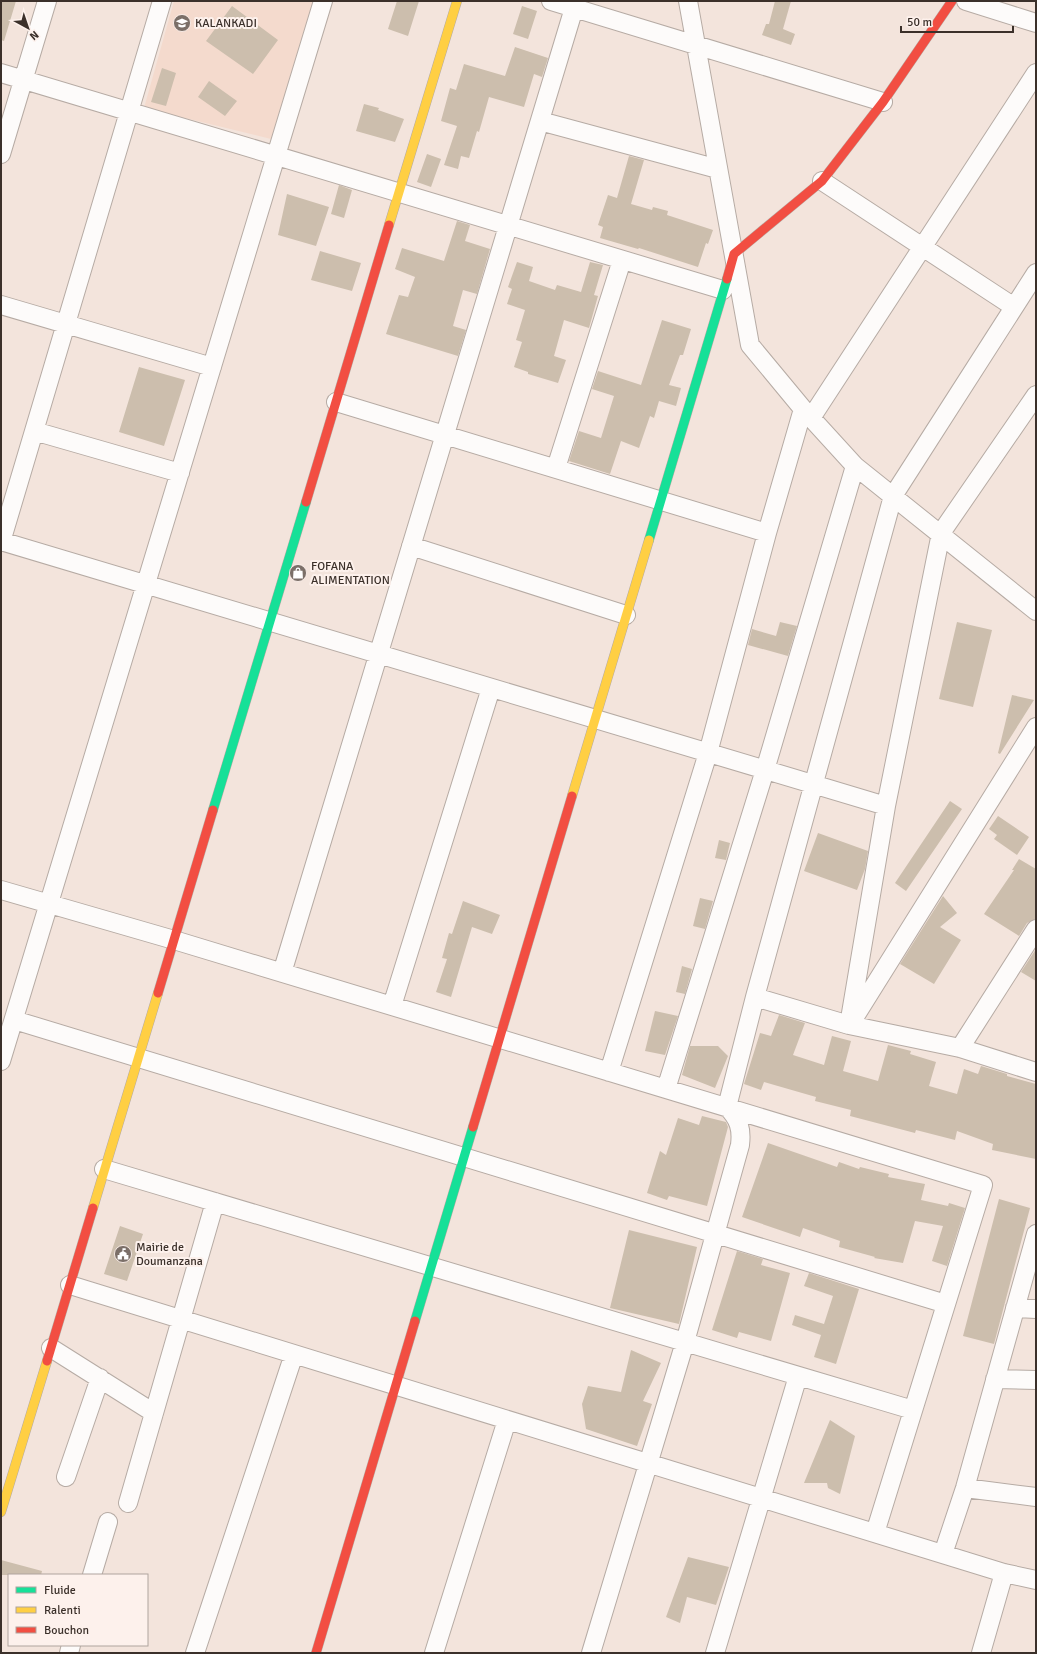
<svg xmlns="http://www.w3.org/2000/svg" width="1037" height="1654" font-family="Signika,sans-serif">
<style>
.built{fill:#f4dacd}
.building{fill:#ccbead}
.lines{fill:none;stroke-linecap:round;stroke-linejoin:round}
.street-casing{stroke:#b6aba4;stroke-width:20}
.fast-casing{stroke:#b6aba4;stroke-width:10}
.slow-casing{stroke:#b6aba4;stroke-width:10}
.jam-casing{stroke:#b6aba4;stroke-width:10}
.street{stroke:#fdfbfa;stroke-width:18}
.fast{stroke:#16e098;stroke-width:9}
.slow{stroke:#ffcf43;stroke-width:9}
.jam{stroke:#f24e42;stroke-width:9}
.labels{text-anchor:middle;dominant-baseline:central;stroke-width:4;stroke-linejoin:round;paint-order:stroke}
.poi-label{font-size:12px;fill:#3b302a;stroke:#fdf1ec;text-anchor:start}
</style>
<rect width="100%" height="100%" fill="#f3e4dc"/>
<path class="built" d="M 174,1 L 313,1 L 271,139 L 144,108 Z"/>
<path class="building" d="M 1,1 L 16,1 L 4,41 L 1,40 Z
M 397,1 L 419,1 L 408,36 L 388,29 Z
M 775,1 L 791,1 L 783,29 L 795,34 L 791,45 L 762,35 L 766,24 L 769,24 Z
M 232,6 L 278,40 L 253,74 L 206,41 Z
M 522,6 L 537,11 L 528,39 L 513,34 Z
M 515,47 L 548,58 L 542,77 L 534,74 L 524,107 L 489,97 L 479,132 L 477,131 L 469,158 L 461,156 L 458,169 L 444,165 L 457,126 L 441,121 L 450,88 L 456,90 L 464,64 L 505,76 Z
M 162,68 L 176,73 L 166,106 L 151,102 Z
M 209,81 L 237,101 L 225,116 L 198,97 Z
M 364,104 L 379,108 L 378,110 L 404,119 L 395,142 L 356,131 Z
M 427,154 L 441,159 L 431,187 L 417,182 Z
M 629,156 L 644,160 L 631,204 L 652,210 L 653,207 L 668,211 L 667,215 L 713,230 L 708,244 L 706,243 L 698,267 L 639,248 L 638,249 L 600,238 L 603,227 L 598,225 L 608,195 L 617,198 Z
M 339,185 L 352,190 L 344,218 L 331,214 Z
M 287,194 L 329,207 L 316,246 L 278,235 Z
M 457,221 L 470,225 L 465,241 L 490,249 L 477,294 L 463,290 L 453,326 L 466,330 L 458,356 L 386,334 L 399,295 L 408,297 L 415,277 L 395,269 L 402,248 L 444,261 Z
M 320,251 L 361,263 L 352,291 L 311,280 Z
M 517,262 L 533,267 L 529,281 L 555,290 L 557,285 L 581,292 L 590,262 L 603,265 L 594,295 L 598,296 L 589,328 L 564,320 L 554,356 L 566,360 L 558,383 L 528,374 L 528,372 L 514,367 L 522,342 L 516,340 L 525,310 L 507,304 L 512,289 L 508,287 Z
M 662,320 L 691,329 L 683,355 L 680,355 L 669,385 L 681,388 L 676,406 L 659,401 L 654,418 L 650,416 L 639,448 L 621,441 L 610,474 L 569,461 L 579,431 L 601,438 L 614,396 L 592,389 L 598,371 L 641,385 Z
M 139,367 L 185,380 L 164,446 L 119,432 Z
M 780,622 L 797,626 L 788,656 L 748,645 L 752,629 L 776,636 Z
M 957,622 L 992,630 L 973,707 L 939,699 Z
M 1012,695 L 1034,700 L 1000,754 L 998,753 Z
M 950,801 L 962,809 L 906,891 L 895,883 Z
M 998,816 L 1029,837 L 1017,855 L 994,839 L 997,835 L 989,829 Z
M 818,833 L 868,851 L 865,869 L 857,890 L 804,871 Z
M 719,840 L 730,843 L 726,860 L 715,858 Z
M 1019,859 L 1036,869 L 1036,919 L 1027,923 L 1019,936 L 984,914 L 1014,870 L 1012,870 Z
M 943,896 L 957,913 L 940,927 L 961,940 L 934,984 L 900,964 Z
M 700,898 L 713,901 L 705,929 L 693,926 Z
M 463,901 L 500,915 L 492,934 L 472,927 L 451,997 L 436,992 L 447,959 L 442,958 L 449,933 L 452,934 Z
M 1036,949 L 1036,981 L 1021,972 Z
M 682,966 L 692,969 L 685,994 L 676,992 Z
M 655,1011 L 678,1016 L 665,1055 L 645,1051 Z
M 779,1015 L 805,1023 L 793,1055 L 824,1065 L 832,1036 L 851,1041 L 843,1071 L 878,1081 L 888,1045 L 911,1051 L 910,1054 L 936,1062 L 929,1086 L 957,1094 L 964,1069 L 978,1074 L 981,1066 L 1007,1074 L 1007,1076 L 1036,1084 L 1036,1159 L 992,1150 L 993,1144 L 957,1131 L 955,1140 L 916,1130 L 915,1133 L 850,1116 L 851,1110 L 815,1101 L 816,1097 L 764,1082 L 761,1090 L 744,1084 L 760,1033 L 771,1036 Z
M 690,1046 L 718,1046 L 728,1056 L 715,1088 L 682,1075 Z
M 702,1116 L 726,1122 L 728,1127 L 707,1206 L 669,1196 L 667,1200 L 647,1193 L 660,1151 L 666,1155 L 678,1118 L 699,1125 Z
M 768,1143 L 837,1167 L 839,1162 L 859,1169 L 860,1167 L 889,1174 L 888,1177 L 925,1184 L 921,1200 L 948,1206 L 949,1203 L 965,1208 L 947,1266 L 932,1261 L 943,1226 L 915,1221 L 903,1263 L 874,1258 L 875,1257 L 839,1247 L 840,1241 L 803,1228 L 800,1237 L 742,1217 Z
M 999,1199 L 1030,1208 L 994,1344 L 963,1336 Z
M 120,1226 L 143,1234 L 127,1281 L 104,1274 Z
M 629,1230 L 697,1247 L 679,1324 L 610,1308 Z
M 737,1251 L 763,1259 L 761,1265 L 790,1273 L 771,1341 L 739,1332 L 737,1338 L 712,1330 Z
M 809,1273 L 859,1289 L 836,1364 L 814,1357 L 821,1335 L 792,1325 L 795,1315 L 824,1324 L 833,1296 L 804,1286 Z
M 631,1350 L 661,1363 L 643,1401 L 652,1404 L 637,1446 L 586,1429 L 582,1404 L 588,1386 L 621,1392 Z
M 830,1420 L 855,1436 L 840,1494 L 828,1488 L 827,1483 L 804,1483 Z
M 688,1557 L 729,1567 L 716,1605 L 687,1597 L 680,1623 L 666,1617 Z
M 1,1560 L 42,1571 L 41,1575 L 1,1575 Z"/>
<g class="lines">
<g class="street-casing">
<path id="street" d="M 551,1 L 883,102
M 688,1 L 750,345 L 803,409 L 855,466 L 1036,611
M 966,1 L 1036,23
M 1,73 L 723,290
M 540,121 L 718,169
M 1,154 L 47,1
M 822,181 L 1014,307
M 1,305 L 212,367
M 336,402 L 767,533
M 811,418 L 1036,73
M 34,431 L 180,473
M 556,468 L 622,260
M 1,541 L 886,806
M 1,542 L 162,1
M 411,546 L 626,615
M 1,890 L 174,940 L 983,1185 L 875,1533
M 282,973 L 574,8
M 755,997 L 849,1025 L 960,1048 L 1036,1072
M 392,1006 L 491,688
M 854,1018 L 1036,727
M 14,1020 L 946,1304
M 849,1025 L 886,806 L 941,533 L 1036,395
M 960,1048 L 1036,929
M 1,1061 L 323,1
M 609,1072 L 708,753 L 767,533 L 803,409
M 666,1089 L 765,770 L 855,466
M 104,1169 L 913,1410
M 70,1285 L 1004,1573 L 1036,1580
M 1015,1308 L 1036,1309
M 51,1348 L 154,1413
M 995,1379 L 1036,1380
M 66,1477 L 100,1378
M 965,1488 L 1036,1497
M 128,1503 L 215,1202
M 943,1554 L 965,1488 L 1036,1234
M 92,1575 L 108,1522
M 69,1653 L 71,1645
M 195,1653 L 294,1354
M 434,1653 L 507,1420
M 591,1653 L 685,1342 L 740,1145 C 742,1129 739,1119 727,1107 L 755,997 L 893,496 L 1036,273
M 715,1653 L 798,1376
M 981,1653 L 1004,1573"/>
</g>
<g class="fast-casing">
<path id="fast" d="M 649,540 L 727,279
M 213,810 L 306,502
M 415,1321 L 473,1127"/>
</g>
<g class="slow-casing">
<path id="slow" d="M 389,225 L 457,1
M 572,796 L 649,540
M 93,1208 L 158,993
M 1,1512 L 47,1361"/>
</g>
<g class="jam-casing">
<path id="jam" d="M 727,279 L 734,254 L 822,181 L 883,102 L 952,1
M 306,502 L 389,225
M 158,993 L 213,810
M 473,1127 L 572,796
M 47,1361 L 93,1208
M 316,1653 L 415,1321"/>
</g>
<use href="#street" class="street"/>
<use href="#fast" class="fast"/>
<use href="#slow" class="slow"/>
<use href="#jam" class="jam"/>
</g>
<defs>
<g id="school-disc" transform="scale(0.9)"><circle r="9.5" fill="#7b6f68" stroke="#fdf1ec"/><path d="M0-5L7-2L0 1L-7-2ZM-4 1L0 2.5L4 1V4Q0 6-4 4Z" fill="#fff"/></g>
<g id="shop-disc" transform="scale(0.9)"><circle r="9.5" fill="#7b6f68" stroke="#fdf1ec"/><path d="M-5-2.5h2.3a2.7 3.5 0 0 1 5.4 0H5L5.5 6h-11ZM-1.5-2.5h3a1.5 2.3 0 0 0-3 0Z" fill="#fff"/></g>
<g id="civic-disc" transform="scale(0.9)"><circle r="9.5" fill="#7b6f68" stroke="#fdf1ec"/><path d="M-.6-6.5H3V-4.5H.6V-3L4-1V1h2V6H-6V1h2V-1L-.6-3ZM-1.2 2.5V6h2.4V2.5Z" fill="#fff"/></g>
</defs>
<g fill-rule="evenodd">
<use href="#school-disc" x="182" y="23"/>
<use href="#shop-disc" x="298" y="573"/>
<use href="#civic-disc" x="123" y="1254"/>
</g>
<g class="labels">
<g class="poi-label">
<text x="195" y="23">KALANKADI</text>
<text x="311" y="566">FOFANA<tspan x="311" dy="14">ALIMENTATION</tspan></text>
<text x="136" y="1247">Mairie de<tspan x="136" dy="14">Doumanzana</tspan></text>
</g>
</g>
<rect width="1037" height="1654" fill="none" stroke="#3b302a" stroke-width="4"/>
<rect x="8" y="1574" width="140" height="72" fill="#fdf1ec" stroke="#afa49e"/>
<rect x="16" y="1587" width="20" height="6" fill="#16e098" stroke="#afa49e"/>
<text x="44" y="1594" font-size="12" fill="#3b302a">Fluide</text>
<rect x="16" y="1607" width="20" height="6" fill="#ffcf43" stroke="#afa49e"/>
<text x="44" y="1614" font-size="12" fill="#3b302a">Ralenti</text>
<rect x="16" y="1627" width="20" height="6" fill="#f24e42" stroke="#afa49e"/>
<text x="44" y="1634" font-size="12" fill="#3b302a">Bouchon</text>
<g transform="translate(28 28) rotate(140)" stroke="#fdf1ec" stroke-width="3" paint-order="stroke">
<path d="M0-3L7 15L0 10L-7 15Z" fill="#3b302a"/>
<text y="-6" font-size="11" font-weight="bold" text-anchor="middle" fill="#3b302a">N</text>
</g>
<path d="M901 26v6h112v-6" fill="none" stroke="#3b302a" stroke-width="2"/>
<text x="907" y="26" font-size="12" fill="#3b302a" stroke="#fdf1ec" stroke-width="3" paint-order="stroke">50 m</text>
</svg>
